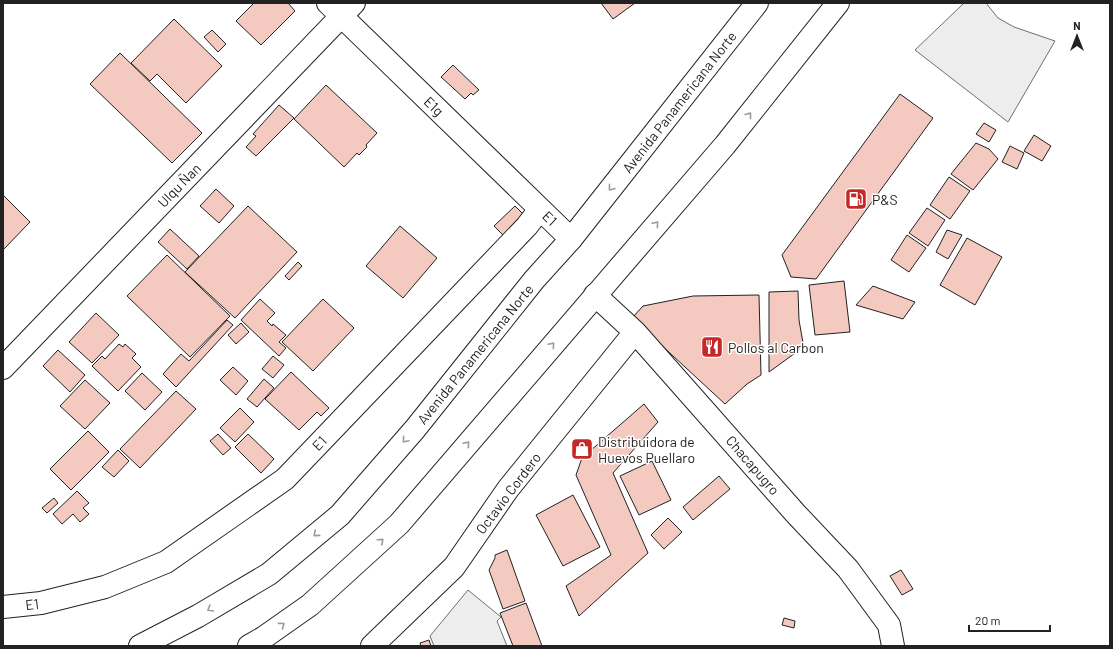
<svg xmlns="http://www.w3.org/2000/svg" width="1113" height="649" font-family="Barlow,sans-serif">
<style>
.parking{fill:#ededed;stroke:#6f6f6f}
.building{fill:#f3c9c0;stroke:#222}
.lines{fill:none;stroke-linecap:round;stroke-linejoin:round}
.street-casing{stroke:#222;stroke-width:24}
.highway-casing{stroke:#222;stroke-width:24}
.street{stroke:#fff;stroke-width:22}
.highway{stroke:#fff;stroke-width:22}
.oneway{stroke:#9c9c9c}
.labels{text-anchor:middle;dominant-baseline:central;stroke-width:3;stroke-linejoin:round;paint-order:stroke}
.street-label{font-size:14px;fill:#222;stroke:#fff}
.poi-label{font-size:14px;fill:#222;stroke:#fff;text-anchor:start}
</style>
<rect width="100%" height="100%" fill="#fff"/>
<path class="parking" d="M 964,3 L 986,3 L 998,18 L 1014,27 L 1055,41 L 1008,122 L 915,50 Z
M 468,590 L 501,617 L 497,621 L 507,646 L 434,646 L 430,636 Z"/>
<path class="building" d="M 254,3 L 288,3 L 295,11 L 261,45 L 236,21 Z
M 601,3 L 635,3 L 613,19 Z
M 174,19 L 222,66 L 186,103 L 157,74 L 150,81 L 131,63 Z
M 212,30 L 226,44 L 218,52 L 204,37 Z
M 120,53 L 202,133 L 172,163 L 90,84 Z
M 453,65 L 479,90 L 473,95 L 471,93 L 465,99 L 441,77 Z
M 326,85 L 377,133 L 366,145 L 367,147 L 359,155 L 357,153 L 344,167 L 294,119 Z
M 900,94 L 933,118 L 816,279 L 791,277 L 782,255 Z
M 279,105 L 294,118 L 256,156 L 246,147 L 256,136 L 253,134 Z
M 984,123 L 996,130 L 989,142 L 976,134 Z
M 1034,135 L 1051,146 L 1042,161 L 1024,151 Z
M 976,143 L 989,149 L 998,159 L 973,190 L 951,174 Z
M 1010,146 L 1024,153 L 1017,169 L 1002,162 Z
M 949,177 L 970,191 L 950,219 L 930,205 Z
M 216,189 L 234,206 L 219,223 L 200,206 Z
M 3,195 L 30,222 L 3,250 Z
M 248,206 L 297,252 L 235,318 L 185,272 Z
M 515,206 L 524,215 L 503,235 L 494,226 Z
M 927,208 L 945,220 L 928,246 L 909,233 Z
M 400,226 L 437,258 L 403,298 L 366,266 Z
M 170,229 L 199,256 L 187,269 L 158,242 Z
M 947,230 L 962,235 L 948,259 L 936,252 Z
M 907,235 L 926,248 L 909,272 L 891,260 Z
M 967,238 L 1002,257 L 975,305 L 940,285 Z
M 167,255 L 230,316 L 190,357 L 127,296 Z
M 298,262 L 302,266 L 289,280 L 285,276 Z
M 844,281 L 850,332 L 815,335 L 809,285 Z
M 873,286 L 915,302 L 903,319 L 856,305 Z
M 798,291 L 799,320 L 803,343 L 798,351 L 769,372 L 769,292 Z
M 759,295 L 761,375 L 747,384 L 725,404 L 632,318 L 643,306 L 693,296 Z
M 260,299 L 275,313 L 267,321 L 272,326 L 273,324 L 286,335 L 279,342 L 286,348 L 279,356 L 241,320 Z
M 323,299 L 354,328 L 313,371 L 282,342 Z
M 96,313 L 119,335 L 92,363 L 69,342 Z
M 227,320 L 233,325 L 176,387 L 163,374 L 181,354 L 189,361 Z
M 241,323 L 249,332 L 236,344 L 228,335 Z
M 119,344 L 123,347 L 125,344 L 136,354 L 132,358 L 141,367 L 118,391 L 92,366 L 102,356 L 105,359 Z
M 58,350 L 85,375 L 70,392 L 43,366 Z
M 273,356 L 284,365 L 273,378 L 262,369 Z
M 233,367 L 248,381 L 236,395 L 220,380 Z
M 291,372 L 329,408 L 321,416 L 317,412 L 299,430 L 265,399 Z
M 142,373 L 162,392 L 145,410 L 125,391 Z
M 264,379 L 274,388 L 257,407 L 247,399 Z
M 85,380 L 110,403 L 85,429 L 60,406 Z
M 176,391 L 196,409 L 140,468 L 120,449 Z
M 644,404 L 658,422 L 613,473 L 648,553 L 579,616 L 566,586 L 611,555 L 576,475 L 582,458 Z
M 240,408 L 254,422 L 235,442 L 220,428 Z
M 88,431 L 109,452 L 71,490 L 50,469 Z
M 218,434 L 231,448 L 223,455 L 210,441 Z
M 248,434 L 274,459 L 261,473 L 235,447 Z
M 118,450 L 129,461 L 114,477 L 102,467 Z
M 652,461 L 671,500 L 639,515 L 620,476 Z
M 719,476 L 730,489 L 693,520 L 683,507 Z
M 77,491 L 89,503 L 83,508 L 89,514 L 80,522 L 73,514 L 62,524 L 53,514 Z
M 573,495 L 600,547 L 563,566 L 536,515 Z
M 54,498 L 58,503 L 47,513 L 42,508 Z
M 668,518 L 682,532 L 664,549 L 651,535 Z
M 507,550 L 525,601 L 503,609 L 489,570 L 495,558 L 495,555 Z
M 901,570 L 913,589 L 902,595 L 890,576 Z
M 526,603 L 542,646 L 513,646 L 500,613 Z
M 784,618 L 795,621 L 794,628 L 782,625 Z
M 429,640 L 431,646 L 421,646 L 420,643 Z"/>
<g class="lines">
<g class="street-casing">
<path id="street" d="M 328,3 L 571,239
M 595,295 L 635,332 L 796,514 L 848,569 L 889,625 L 893,646
M 3,368 L 354,3
M 3,607 L 41,603 L 105,587 L 166,562 L 285,479 L 527,226 L 540,209
M 372,646 L 454,567 L 508,489 L 635,332"/>
</g>
<g class="highway-casing">
<path id="highway" d="M 140,646 L 198,616 L 269,574 L 340,515 L 415,429 L 534,280 L 571,239 L 757,3
M 249,646 L 263,638 L 310,605 L 399,524 L 725,145 L 838,3"/>
</g>
<use href="#street" class="street"/>
<use href="#highway" class="highway"/>
</g>
<defs><path id="oneway-chevron" d="M-2-3.5L2.5 0L-2 3.5" fill="none" stroke-width="1.6" stroke-linecap="round" stroke-linejoin="round"/></defs>
<g class="oneway">
<use href="#oneway-chevron" transform="translate(749 115) rotate(-52)"/>
<use href="#oneway-chevron" transform="translate(611 188) rotate(128)"/>
<use href="#oneway-chevron" transform="translate(656 224) rotate(-49)"/>
<use href="#oneway-chevron" transform="translate(552 345) rotate(-49)"/>
<use href="#oneway-chevron" transform="translate(405 440) rotate(131)"/>
<use href="#oneway-chevron" transform="translate(467 444) rotate(-49)"/>
<use href="#oneway-chevron" transform="translate(316 534) rotate(140)"/>
<use href="#oneway-chevron" transform="translate(381 541) rotate(-42)"/>
<use href="#oneway-chevron" transform="translate(210 609) rotate(149)"/>
<use href="#oneway-chevron" transform="translate(282 625) rotate(-36)"/>
</g>
<defs>
<g id="fuel-square" transform="scale(1.15)"><rect x="-9" y="-9" width="18" height="18" rx="4" fill="#c62828" stroke="#fff"/><path d="M-5.5-6h7V0h2V4h1.3V-2.5L3-4.5l.8-.8L6-3V5H2.5V1h-1V6h-7ZM-4.2-4.7v3.2H.2V-4.7Z" fill="#fff"/></g>
<g id="restaurant-square" transform="scale(1.15)"><rect x="-9" y="-9" width="18" height="18" rx="4" fill="#c62828" stroke="#fff"/><path d="M-5-6h1v4h1v-4h1v4h1v-4h1v5L-1.5 .5V6h-2V.5L-5-1ZM5-6V6H3V1.5H1.5Q1.5-4 5-6Z" fill="#fff"/></g>
<g id="shop-square" transform="scale(1.15)"><rect x="-9" y="-9" width="18" height="18" rx="4" fill="#c62828" stroke="#fff"/><path d="M-5-2.5h2.3a2.7 3.5 0 0 1 5.4 0H5L5.5 6h-11ZM-1.5-2.5h3a1.5 2.3 0 0 0-3 0Z" fill="#fff"/></g>
</defs>
<g fill-rule="evenodd">
<use href="#fuel-square" x="856" y="199"/>
<use href="#restaurant-square" x="712" y="347"/>
<use href="#shop-square" x="582" y="449"/>
</g>
<g class="labels">
<g class="street-label">
<text transform="translate(679 102) rotate(-52)">Avenida Panamericana Norte</text>
<text transform="translate(434 106) rotate(44)">E1g</text>
<text transform="translate(179 185) rotate(-46)">Ulqu Ñan</text>
<text transform="translate(550 218) rotate(44)">E1</text>
<text transform="translate(475 354) rotate(-51)">Avenida Panamericana Norte</text>
<text transform="translate(319 443) rotate(-46)">E1</text>
<text transform="translate(753 465) rotate(49)">Chacapugro</text>
<text transform="translate(508 493) rotate(-53)">Octavio Cordero</text>
<text transform="translate(32 604) rotate(-7)">E1</text>
</g>
<g class="poi-label">
<text x="872" y="199">P&amp;S</text>
<text x="728" y="347">Pollos al Carbon</text>
<text x="598" y="441">Distribuidora de<tspan x="598" dy="16">Huevos Puellaro</tspan></text>
</g>
</g>
<rect width="1113" height="649" fill="none" stroke="#222222" stroke-width="8"/>
<g transform="translate(1077 36)" stroke="#ffffff" stroke-width="3" paint-order="stroke">
<path d="M0-3L7 15L0 10L-7 15Z" fill="#222222"/>
<text y="-6" font-size="11" font-weight="bold" text-anchor="middle" fill="#222222">N</text>
</g>
<path d="M969 625v6h81v-6" fill="none" stroke="#222222" stroke-width="2"/>
<text x="975" y="625" font-size="12" fill="#222222" stroke="#ffffff" stroke-width="3" paint-order="stroke">20 m</text>
</svg>
